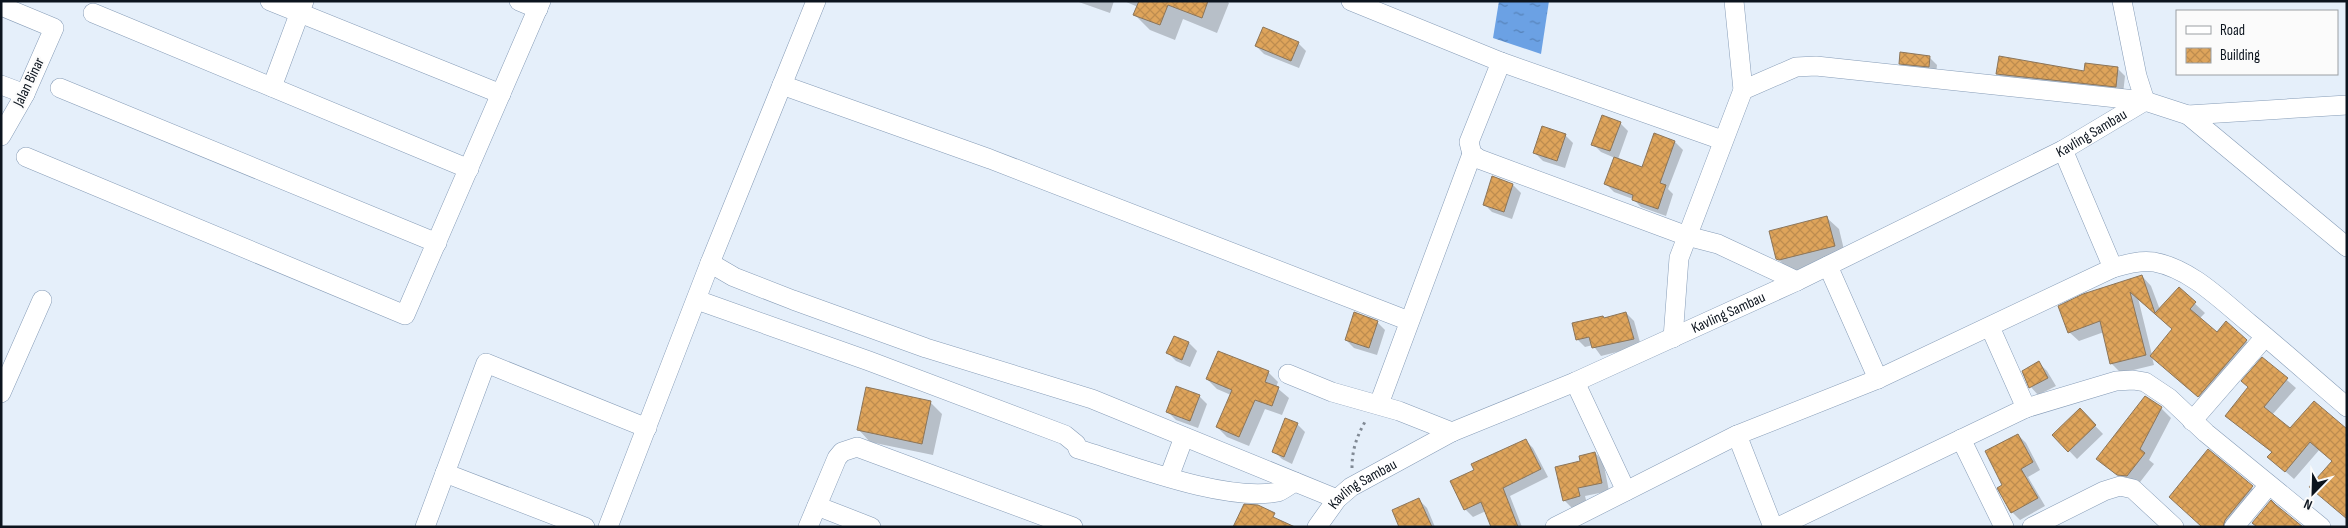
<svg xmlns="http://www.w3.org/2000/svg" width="2348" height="528" font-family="'Sofia Sans Condensed',sans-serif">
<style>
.water{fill:url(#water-ripples)}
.shadow{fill:#0003;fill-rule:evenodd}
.building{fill:url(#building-cross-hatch);stroke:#8b755a}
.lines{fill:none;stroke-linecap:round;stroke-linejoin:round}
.minor-casing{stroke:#869cb7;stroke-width:20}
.path{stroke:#808994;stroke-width:3;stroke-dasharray:2.5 4;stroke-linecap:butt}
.minor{stroke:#fff;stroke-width:19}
.labels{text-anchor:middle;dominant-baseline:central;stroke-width:4.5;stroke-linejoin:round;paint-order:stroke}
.street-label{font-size:15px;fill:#0c141e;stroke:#fbfbfb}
</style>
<defs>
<pattern id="water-ripples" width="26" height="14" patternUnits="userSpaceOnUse" patternTransform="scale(1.25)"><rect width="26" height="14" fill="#6ba1e4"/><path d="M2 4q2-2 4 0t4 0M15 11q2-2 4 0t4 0" fill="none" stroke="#5682b8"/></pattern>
<pattern id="building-cross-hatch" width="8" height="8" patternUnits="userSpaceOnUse" patternTransform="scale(1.25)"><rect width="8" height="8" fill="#dea45b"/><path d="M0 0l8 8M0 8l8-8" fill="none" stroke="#bd8c4f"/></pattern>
</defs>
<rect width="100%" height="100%" fill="#e5effa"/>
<path class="water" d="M 1499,1 L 1549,1 L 1541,54 L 1493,38 Z"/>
<path class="shadow" d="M 1076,1 L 1114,1 L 1110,13 Z
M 1124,1 L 1227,1 L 1229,3 L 1217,33 L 1183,19 L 1175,40 L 1150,30 L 1135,15 L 1138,7 Z
M 1298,43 L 1306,51 L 1299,68 L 1264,54 L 1256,46 Z
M 1929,57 L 1937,65 L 1936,74 L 1908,71 L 1900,63 Z
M 2117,68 L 2125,76 L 2123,94 L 2005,81 L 1997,73 L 2085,73 Z
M 1620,123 L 1628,131 L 1618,159 L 1642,169 L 1675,142 L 1683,150 L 1668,189 L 1673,194 L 1666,216 L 1641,207 L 1633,199 L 1614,192 L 1606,184 L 1615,158 L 1601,152 L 1593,144 Z
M 1565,135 L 1573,143 L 1565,168 L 1543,161 L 1535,153 Z
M 1493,178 L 1513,185 L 1521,193 L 1512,219 L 1492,212 L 1484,204 Z
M 1827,218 L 1839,229 L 1846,258 L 1792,272 L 1789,270 L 1777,258 Z
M 2142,276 L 2151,286 L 2160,310 L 2179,289 L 2205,313 L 2199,319 L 2217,333 L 2226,323 L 2256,350 L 2208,405 L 2152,357 L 2154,365 L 2121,373 L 2111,363 L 2104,332 L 2079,341 L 2069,332 ZM 2138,298 L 2173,330 L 2152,355 Z
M 1626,313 L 1634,321 L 1641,346 L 1601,356 L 1593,345 L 1585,347 L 1577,339 L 1605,319 Z
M 1377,322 L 1385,330 L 1377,355 L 1354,348 L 1346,340 Z
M 1174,337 L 1189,343 L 1197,351 L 1190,367 L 1176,361 L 1168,353 Z
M 2263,359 L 2296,388 L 2272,415 L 2290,429 L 2347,430 L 2347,519 L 2311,487 L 2333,461 L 2320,449 L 2294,479 L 2278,465 L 2273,453 L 2227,416 L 2249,388 Z
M 2039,363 L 2047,371 L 2056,386 L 2038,395 L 2031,387 L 2023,371 Z
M 1268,372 L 1278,382 L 1276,387 L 1289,398 L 1282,415 L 1265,409 L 1249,446 L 1227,437 L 1217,427 L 1231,395 L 1217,389 L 1207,379 Z
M 1199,396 L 1207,404 L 1198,428 L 1176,420 L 1168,412 Z
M 930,402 L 942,414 L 933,455 L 870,442 L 859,430 Z
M 2161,408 L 2171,418 L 2149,460 L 2154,464 L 2137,486 L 2129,485 L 2098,459 Z
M 2080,410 L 2103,434 L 2077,459 L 2054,435 Z
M 1297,424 L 1305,432 L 1292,464 L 1282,459 L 1274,451 Z
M 2018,435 L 2026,443 L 2040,470 L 2028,477 L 2045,506 L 2020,520 L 2012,512 Z
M 1525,440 L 1533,448 L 1548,477 L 1510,496 L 1522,527 L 1492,527 L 1486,511 L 1473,517 L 1465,509 Z
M 2208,451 L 2260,495 L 2234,527 L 2203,527 Z
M 1595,453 L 1603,461 L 1609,491 L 1585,496 L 1587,504 L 1572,508 L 1564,500 L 1581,461 Z
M 1419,500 L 1427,508 L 1435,527 L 1401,527 Z"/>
<path class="building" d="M 1139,1 L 1208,1 L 1202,18 L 1168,5 L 1160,25 L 1133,15 Z
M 1263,27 L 1299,42 L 1291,61 L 1255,46 Z
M 1900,52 L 1930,56 L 1929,67 L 1899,64 Z
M 1999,56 L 2084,71 L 2085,63 L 2118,67 L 2116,87 L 1996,74 Z
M 1602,115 L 1621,122 L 1610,151 L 1591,145 Z
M 1542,126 L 1566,134 L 1557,161 L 1533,153 Z
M 1654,133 L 1675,141 L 1660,183 L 1666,185 L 1658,209 L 1632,200 L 1633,195 L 1604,184 L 1614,157 L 1642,167 Z
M 1492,176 L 1513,184 L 1504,212 L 1483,205 Z
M 1827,216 L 1835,246 L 1779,260 L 1776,259 L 1769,231 Z
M 2142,275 L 2155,313 L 2179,287 L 2196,302 L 2190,309 L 2217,332 L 2226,321 L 2247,340 L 2198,397 L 2150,356 L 2172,329 L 2130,292 L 2146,355 L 2110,364 L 2100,321 L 2068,333 L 2058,306 L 2083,294 Z
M 1354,312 L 1378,321 L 1369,348 L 1345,340 Z
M 1626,312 L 1634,339 L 1592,348 L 1589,337 L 1576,340 L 1572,323 L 1603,316 L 1604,318 Z
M 1174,336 L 1189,342 L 1182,360 L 1166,353 Z
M 1218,351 L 1269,371 L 1265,382 L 1279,387 L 1272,406 L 1255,400 L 1239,437 L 1216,427 L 1232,390 L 1206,379 Z
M 2262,357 L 2288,378 L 2264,407 L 2290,428 L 2314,401 L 2347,429 L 2347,519 L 2309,487 L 2332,461 L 2310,442 L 2285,472 L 2267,457 L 2272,452 L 2225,416 L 2248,387 L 2241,381 Z
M 2039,361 L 2048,378 L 2029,388 L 2022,371 Z
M 1176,386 L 1200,395 L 1190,421 L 1166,412 Z
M 866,387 L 931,401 L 922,444 L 857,430 Z
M 2145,396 L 2162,407 L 2140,449 L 2145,453 L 2127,476 L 2117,475 L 2096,459 Z
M 2080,408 L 2096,425 L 2068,452 L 2052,435 Z
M 1285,418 L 1298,423 L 1284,457 L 1272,452 Z
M 2018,434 L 2033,462 L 2021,469 L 2038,498 L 2011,513 L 1997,488 L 2002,485 L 1985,451 Z
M 1526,439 L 1541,469 L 1503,488 L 1518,527 L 1491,527 L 1481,502 L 1464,510 L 1450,481 L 1474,470 L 1471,464 Z
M 2208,449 L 2253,486 L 2225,520 L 2223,527 L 2202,527 L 2169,497 Z
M 1595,452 L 1602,483 L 1578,488 L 1580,496 L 1563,501 L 1555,467 L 1580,461 L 1579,456 Z
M 1419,498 L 1432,527 L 1399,527 L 1392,510 Z
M 2271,500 L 2276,505 L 2303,527 L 2257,527 L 2252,523 Z
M 1244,504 L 1258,505 L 1275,513 L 1273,517 L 1295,527 L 1233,527 Z"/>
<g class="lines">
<g class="minor-casing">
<g id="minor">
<path d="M 270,1 L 501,94"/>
<path d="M 519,1 L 538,9"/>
<path d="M 1351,1 L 1501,62 L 1722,140"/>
<path d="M 2122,1 L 2137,76 L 2145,101"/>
<path d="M 1,6 L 54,28 L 25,94 L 1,136"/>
<path d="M 93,13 L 469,169"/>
<path d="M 1501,62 L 1469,142 L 1472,154 L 1479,159 L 1687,236 L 1718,244 L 1797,281"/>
<path d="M 1,85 L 25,94"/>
<path d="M 782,85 L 990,159 L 1409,321"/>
<path d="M 272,87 L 304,1"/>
<path d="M 60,88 L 437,243"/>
<path d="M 1743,90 L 1796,67 L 1816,66 L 2145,101 L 2188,115 L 2347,247"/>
<path d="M 2188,115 L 2347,105"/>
<path d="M 2063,150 L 2113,268"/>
<path d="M 26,157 L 405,315 L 541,1"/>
<path d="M 710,263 L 734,277 L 793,300 L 926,348 L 1092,399 L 1337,499"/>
<path d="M 1828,266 L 1878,379"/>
<path d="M 697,300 L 869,361 L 1065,435 L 1076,444 L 1078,449 C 1131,465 1224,502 1278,492 C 1283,490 1289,485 1295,482"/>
<path d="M 1990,327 L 2026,408"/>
<path d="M 1673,338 L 1679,258 L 1743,90 L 1734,1"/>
<path d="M 1288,374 L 1332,392 L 1399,411 L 1452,432"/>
<path d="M 1575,382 L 1626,491"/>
<path d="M 1,393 L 42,300"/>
<path d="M 1379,404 L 1472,154"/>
<path d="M 2192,421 L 2265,337"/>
<path d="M 1737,435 L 1773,527"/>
<path d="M 1961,439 L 2004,527"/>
<path d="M 445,473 L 585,527"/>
<path d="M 1169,477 L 1184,437"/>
<path d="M 817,506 L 871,527"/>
<path d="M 425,527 L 486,363 L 647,428"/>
<path d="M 608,527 L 710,263 L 816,1"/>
<path d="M 808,527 L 837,458 L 842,452 L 857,447 L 1073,527"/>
<path id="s1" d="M 1317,527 L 1337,499 L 1351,487 L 1452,432 L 1575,382 L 1797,281 L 2063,150 L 2145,101"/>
<path d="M 1555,527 L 1737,435 L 1878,379 L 2113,268 C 2126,264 2140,260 2154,262 C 2191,269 2221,300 2249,323 C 2282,350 2314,379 2347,407"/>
<path d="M 1778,527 L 2026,408 L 2116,381 L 2133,380 L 2145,382 L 2169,398 L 2206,433 L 2321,527"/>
<path d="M 2032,527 L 2104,491 L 2120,486 L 2133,489 L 2174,527"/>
<path d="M 2234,527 L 2269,485"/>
</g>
</g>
<path class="path" d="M 1352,468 C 1352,449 1357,436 1366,420"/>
<use href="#minor" class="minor"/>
</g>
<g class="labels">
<g class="street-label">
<text transform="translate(29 82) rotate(-64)">Jalan Binar</text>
<text stroke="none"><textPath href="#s1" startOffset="874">Kavling Sambau</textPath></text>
<text stroke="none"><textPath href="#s1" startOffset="469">Kavling Sambau</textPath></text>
<text stroke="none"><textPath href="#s1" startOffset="64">Kavling Sambau</textPath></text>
</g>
</g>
<rect width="2348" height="528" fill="none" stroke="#0c141e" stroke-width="5"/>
<rect x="2176" y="10" width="162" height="65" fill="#fbfbfb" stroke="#9b9fa3"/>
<rect x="2186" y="26" width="25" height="8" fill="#ffffff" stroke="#9b9fa3"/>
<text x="2220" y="35" font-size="15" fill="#0c141e">Road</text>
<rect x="2186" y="48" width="25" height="15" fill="url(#building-cross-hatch)" stroke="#9b9fa3"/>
<text x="2220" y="60" font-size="15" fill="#0c141e">Building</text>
<g transform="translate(2313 493) rotate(203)" stroke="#fbfbfb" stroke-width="4" paint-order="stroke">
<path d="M0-4L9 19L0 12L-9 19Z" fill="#0c141e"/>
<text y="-8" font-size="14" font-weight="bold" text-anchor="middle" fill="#0c141e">N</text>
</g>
</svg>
